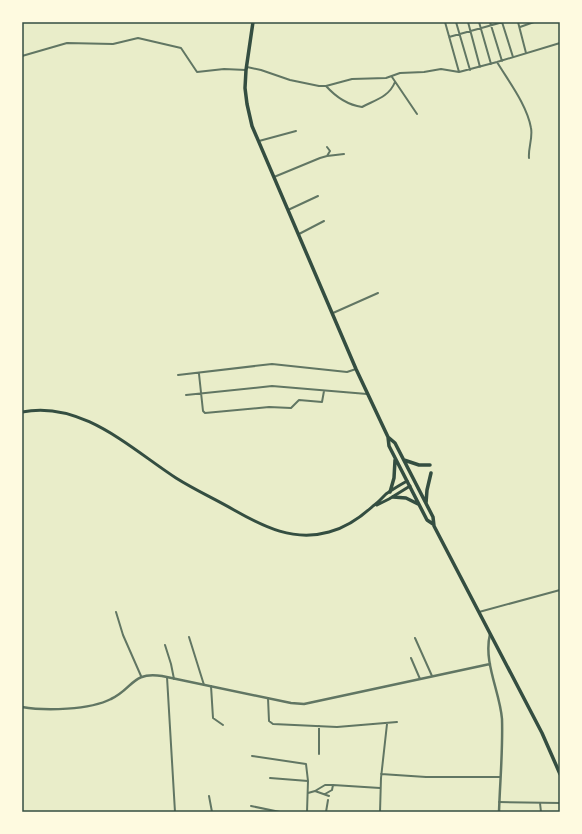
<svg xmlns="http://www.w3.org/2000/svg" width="582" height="834" font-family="'Source Serif 4',serif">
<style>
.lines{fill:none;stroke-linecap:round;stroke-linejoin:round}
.minor{stroke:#617663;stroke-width:2}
.tertiary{stroke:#617663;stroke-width:2.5}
.secondary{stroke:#344e41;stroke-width:3}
.trunk{stroke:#344e41;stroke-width:3.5}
.neatline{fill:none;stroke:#344e41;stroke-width:1.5}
</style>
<rect width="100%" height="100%" fill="#e9edc9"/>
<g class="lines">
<path class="minor" d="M 445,22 L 459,72
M 456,22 L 470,70
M 468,22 L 480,67
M 479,22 L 491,64
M 490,22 L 502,61
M 502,22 L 513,57
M 518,22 L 526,53
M 520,27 L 534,22
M 449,37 L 503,22
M 22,56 L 67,43 L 113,44 L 138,38 L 181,48 L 197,72 L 224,69 L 246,70
M 497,62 C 509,82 527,105 531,128 C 533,138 528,148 529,158
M 247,67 L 261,70 L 290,80 L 319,86 L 326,86 L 352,79 L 386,78 L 400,73 L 424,72 L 441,69 L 459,72 L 497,62 L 560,43
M 392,77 L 417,114
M 326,86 C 335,96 348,105 362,107 C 375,100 389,97 395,82
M 259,141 L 296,131
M 327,147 L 330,151 L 327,156
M 274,177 L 320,158 L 327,156 L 344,154
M 288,210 L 318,196
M 299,234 L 324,221
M 333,313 L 378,293
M 199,374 L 203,411 L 205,413 L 269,407 L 291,408 L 299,400 L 322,402 L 324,391
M 178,375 L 272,364 L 347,372 L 356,369
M 186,395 L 272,386 L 367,394
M 116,612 L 123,635 L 141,676
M 479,612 L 560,590
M 189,637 L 204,685
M 415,638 L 432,676
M 165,645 L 171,664 L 174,679
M 411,658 L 420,679
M 167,677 L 175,812
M 211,686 L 213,718 L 223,725
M 268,698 L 269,721 L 273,724 L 337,727 L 397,722
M 319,726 L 319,754
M 252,756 L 306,764 L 308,781 L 307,812
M 381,774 L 426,777 L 500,777
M 270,778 L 308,781
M 333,785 L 380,788
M 315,791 L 325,785 L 333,785 L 332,790 L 325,794
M 308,793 L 315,791 L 329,796
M 209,796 L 212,812
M 499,802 L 560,803
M 540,803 L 541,812
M 251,806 L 280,812
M 326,812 L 328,800
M 380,812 L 381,778 L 387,724"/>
<path class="tertiary" d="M 490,634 C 483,662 500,692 502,719 C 503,750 500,781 499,812
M 22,707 C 45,711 90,710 111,699 C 133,689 132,671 162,676 L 291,703 L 304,704 L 490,664"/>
<path class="secondary" d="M 22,412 C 81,400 130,448 176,478 C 195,490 215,499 234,510 C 264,527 294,542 329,532 C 345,528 361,517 373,506 C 378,503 382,498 386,494 C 393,489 400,485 407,481
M 377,505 L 389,499 L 410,486"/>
<path class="trunk" d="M 253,22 L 246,70 L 245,88 L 247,104 L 252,126 L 356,369 L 388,437 L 395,443 L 433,517 L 434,526 L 542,733 L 560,774
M 388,437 L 389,446 L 427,520 L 433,524
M 404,460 L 419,465 L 430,465
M 390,492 L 394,478 L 395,460
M 393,497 L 406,498 L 418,504
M 426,503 L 427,490 L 431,473"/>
</g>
<rect width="582" height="834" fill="none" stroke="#fefae0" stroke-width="46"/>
<rect x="23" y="23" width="536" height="788" class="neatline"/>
</svg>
